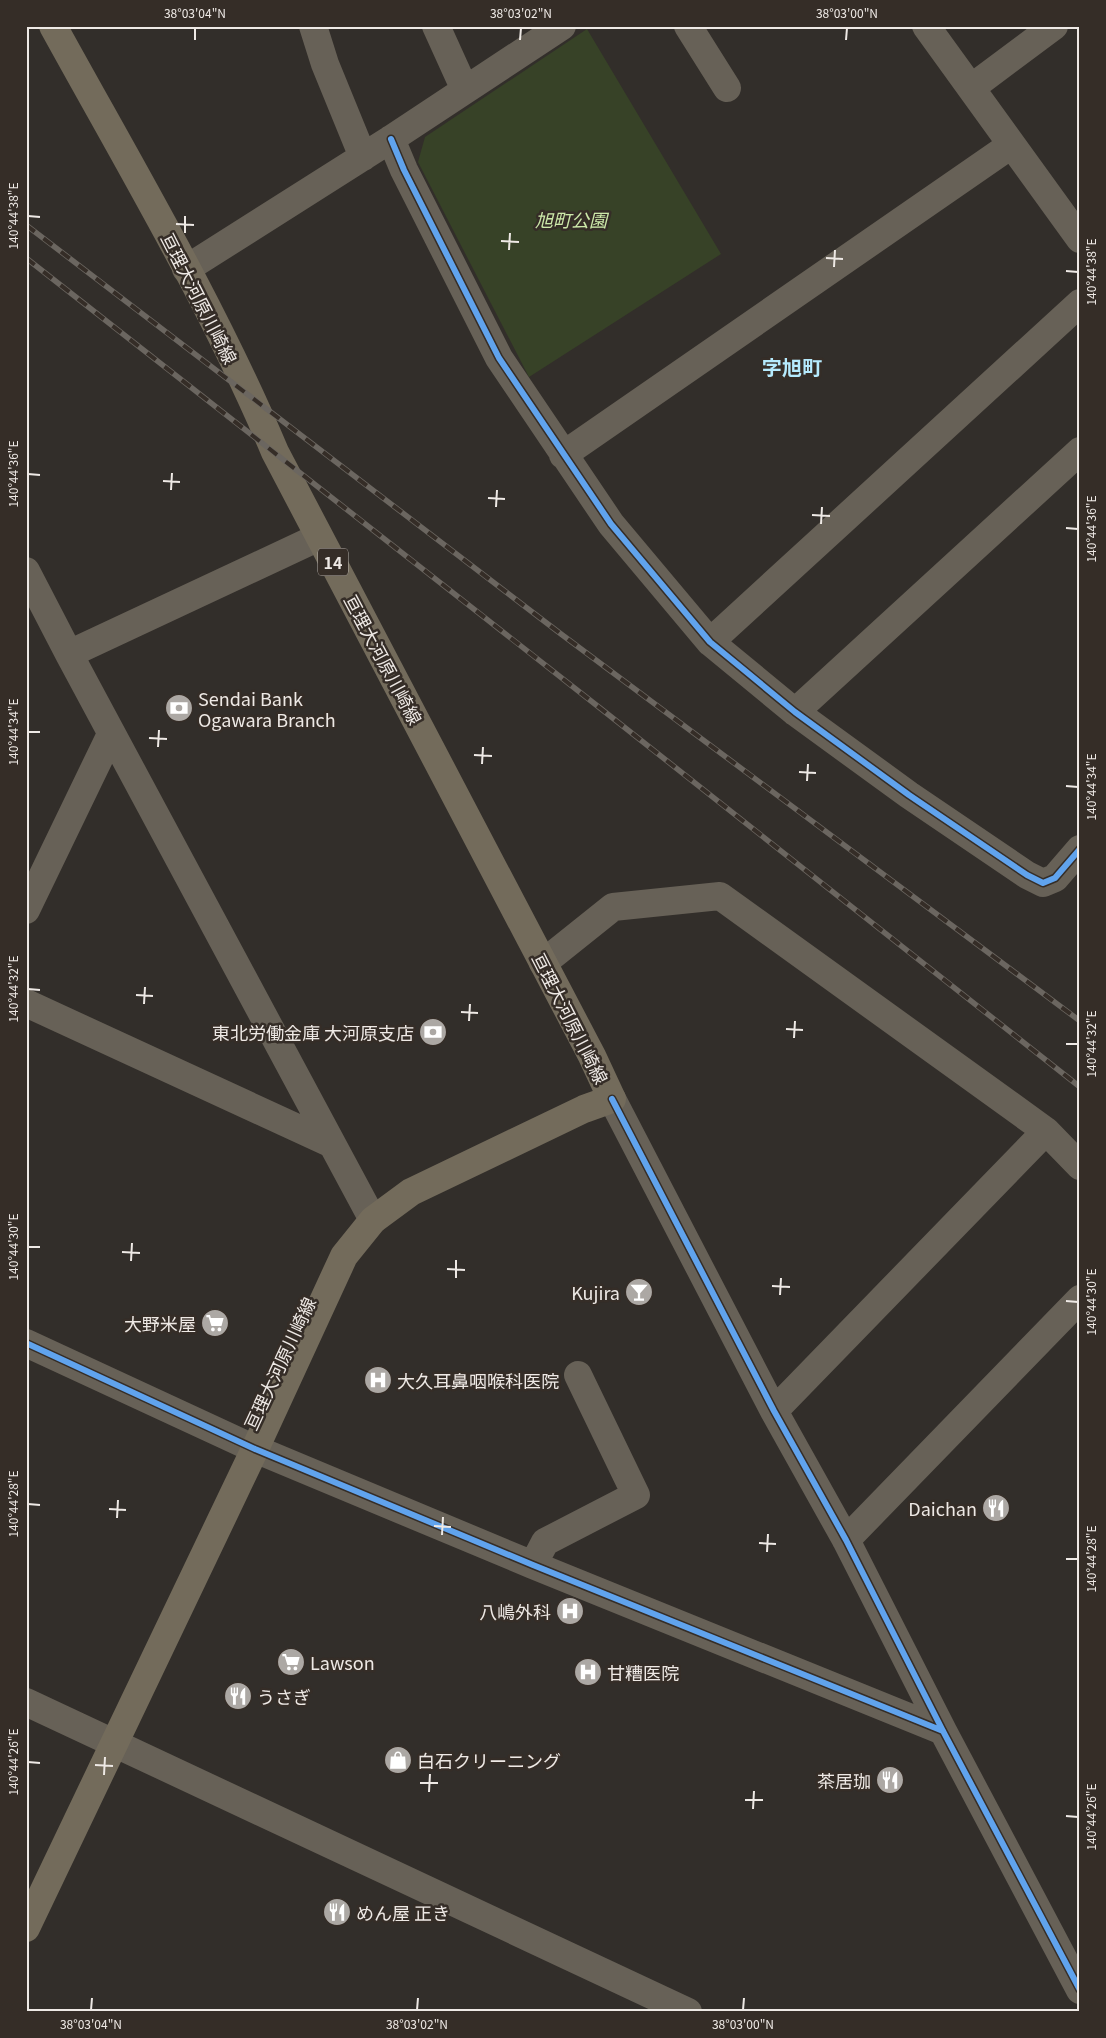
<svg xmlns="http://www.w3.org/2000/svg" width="1106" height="2038" font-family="Georgia,'Noto Sans JP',serif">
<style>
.green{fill:#374227}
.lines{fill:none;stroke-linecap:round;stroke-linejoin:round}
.minor{stroke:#676157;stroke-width:28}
.major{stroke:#736b5b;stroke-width:28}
.rail-casing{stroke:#6b6660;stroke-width:5.5}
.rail{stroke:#352d27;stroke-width:4;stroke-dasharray:11;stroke-linecap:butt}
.cycleway-casing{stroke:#352d27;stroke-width:9}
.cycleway{stroke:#60a3ed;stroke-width:6}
.ticks{fill:none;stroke:#eee9e5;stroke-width:2}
.labels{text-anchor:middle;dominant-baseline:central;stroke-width:5;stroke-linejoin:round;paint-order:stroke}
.shield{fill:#352d27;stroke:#b6b1ac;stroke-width:1}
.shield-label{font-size:16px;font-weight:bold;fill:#eee9e5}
.park-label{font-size:18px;font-style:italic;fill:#cce8a9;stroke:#352d27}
.street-label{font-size:18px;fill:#eee9e5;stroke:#352d27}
.poi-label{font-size:18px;fill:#eee9e5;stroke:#352d27;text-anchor:start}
.quarter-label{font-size:20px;font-weight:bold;fill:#b5eafd;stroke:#352d27}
.neatline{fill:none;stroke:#eee9e5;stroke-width:2}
.ticks-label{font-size:12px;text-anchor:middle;fill:#eee9e5}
</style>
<rect width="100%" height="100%" fill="#322e2a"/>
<path class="green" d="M 587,29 L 721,254 L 529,377 L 418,162 L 425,137 Z"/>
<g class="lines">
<path class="minor" d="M 313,26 L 325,64 L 363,157
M 436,26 L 465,90
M 688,26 L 727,88
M 926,26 L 1080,239
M 971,88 L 1054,26
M 391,139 L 404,170 L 499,358 L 611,524 L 710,642 L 795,712 L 909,795 L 1027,875 L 1043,883 L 1055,878 L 1080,849
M 186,269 L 391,139 L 562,26
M 563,455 L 1011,145
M 26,571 L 69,654 L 373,1220
M 710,642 L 1080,303
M 69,654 L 319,537
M 795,712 L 1080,451
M 26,910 L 111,734
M 543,963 L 613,907 L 720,896 L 1046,1131 L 1080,1166
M 26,1003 L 332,1144
M 612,1099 L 774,1411 L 846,1540 L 943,1731 L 1080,1990
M 26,1343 L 255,1449 L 533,1565 L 943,1731
M 774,1411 L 1046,1131
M 846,1540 L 1080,1299
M 533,1565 L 545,1542 L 636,1495 L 578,1375
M 26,1702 L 688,2012"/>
<path class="major" d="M 26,1928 L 255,1449 L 344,1256 L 373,1220 L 411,1192 L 584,1109 L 612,1099 L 592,1056 L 275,452 C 213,305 130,166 53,26"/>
<g class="rail-casing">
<path id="rail" d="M 26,225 L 561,634 L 1080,1021
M 26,258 L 600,708 L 1080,1087"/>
</g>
<use href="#rail" class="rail"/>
<g class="cycleway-casing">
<path id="cycleway" d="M 391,139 L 404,170 L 499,358 L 611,524 L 710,642 L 795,712 L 909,795 L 1027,875 L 1043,883 L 1055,878 L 1080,849
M 612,1099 L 774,1411 L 846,1540 L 943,1731 L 1080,1990
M 26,1343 L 255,1449 L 533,1565 L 943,1731"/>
</g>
<use href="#cycleway" class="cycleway"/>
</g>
<path class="ticks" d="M 195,40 L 195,28M 520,40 L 521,28M 846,40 L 847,28M 28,216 L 40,217M 176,224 L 194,225M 185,233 L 185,216M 501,241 L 519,242M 509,250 L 510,233M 826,258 L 843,259M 834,267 L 835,250M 1066,271 L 1078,272M 28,474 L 40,475M 163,481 L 180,482M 171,490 L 172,473M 488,498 L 505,499M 496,507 L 497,490M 812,515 L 830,516M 821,524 L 822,507M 1066,528 L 1078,529M 28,732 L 40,732M 149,738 L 167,739M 158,747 L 159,730M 474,755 L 492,756M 482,764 L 483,747M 799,772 L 816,773M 807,781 L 808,764M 1066,786 L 1078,787M 28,989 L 40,990M 136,995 L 153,996M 144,1004 L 145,987M 461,1012 L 478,1013M 469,1021 L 470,1004M 786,1029 L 803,1030M 794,1038 L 795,1021M 1066,1044 L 1078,1044M 28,1247 L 40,1247M 122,1252 L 140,1253M 131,1261 L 132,1243M 447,1269 L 465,1270M 456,1278 L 456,1260M 772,1286 L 790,1287M 780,1295 L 781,1278M 1066,1301 L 1078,1302M 28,1504 L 40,1505M 109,1509 L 126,1510M 117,1518 L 118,1500M 434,1526 L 451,1527M 442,1535 L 443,1517M 759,1543 L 776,1544M 767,1552 L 768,1534M 1066,1559 L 1078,1559M 28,1762 L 40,1763M 95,1765 L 113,1766M 104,1775 L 105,1757M 420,1783 L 438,1783M 429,1792 L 430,1774M 745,1800 L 763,1800M 753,1809 L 754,1791M 1066,1816 L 1078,1817M 91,2010 L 92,1998M 417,2010 L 418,1998M 743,2010 L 744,1998"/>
<defs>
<g id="bank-disc" transform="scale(1.4375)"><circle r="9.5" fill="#aca8a4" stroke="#352d27"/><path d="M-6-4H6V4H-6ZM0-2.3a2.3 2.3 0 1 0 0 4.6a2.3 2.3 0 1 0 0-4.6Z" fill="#fff"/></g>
<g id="bar-disc" transform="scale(1.4375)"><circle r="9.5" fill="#aca8a4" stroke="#352d27"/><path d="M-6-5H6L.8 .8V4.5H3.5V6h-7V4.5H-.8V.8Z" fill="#fff"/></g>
<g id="supermarket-disc" transform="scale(1.4375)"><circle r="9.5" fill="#aca8a4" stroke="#352d27"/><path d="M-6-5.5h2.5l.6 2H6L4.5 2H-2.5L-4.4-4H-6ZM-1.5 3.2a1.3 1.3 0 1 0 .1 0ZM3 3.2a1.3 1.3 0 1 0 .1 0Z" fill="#fff"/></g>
<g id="hospital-disc" transform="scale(1.4375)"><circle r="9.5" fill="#aca8a4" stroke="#352d27"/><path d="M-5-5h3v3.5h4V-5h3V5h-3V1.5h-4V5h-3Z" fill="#fff"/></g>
<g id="restaurant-disc" transform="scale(1.4375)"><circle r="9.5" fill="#aca8a4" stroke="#352d27"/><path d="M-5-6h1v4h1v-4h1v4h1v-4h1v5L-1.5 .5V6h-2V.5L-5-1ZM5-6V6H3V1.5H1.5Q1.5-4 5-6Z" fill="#fff"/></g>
<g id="shop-disc" transform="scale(1.4375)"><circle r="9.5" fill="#aca8a4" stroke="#352d27"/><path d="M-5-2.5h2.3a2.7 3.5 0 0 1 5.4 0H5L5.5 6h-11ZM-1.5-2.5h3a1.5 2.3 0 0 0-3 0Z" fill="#fff"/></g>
</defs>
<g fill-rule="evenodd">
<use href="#bank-disc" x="179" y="708"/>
<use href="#bank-disc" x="433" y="1032"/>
<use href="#bar-disc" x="639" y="1292"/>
<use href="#supermarket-disc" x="215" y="1323"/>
<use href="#hospital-disc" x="378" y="1380"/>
<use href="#restaurant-disc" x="996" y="1508"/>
<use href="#hospital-disc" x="570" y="1611"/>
<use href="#supermarket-disc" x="291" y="1662"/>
<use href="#hospital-disc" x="588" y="1672"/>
<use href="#restaurant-disc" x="238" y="1696"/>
<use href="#shop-disc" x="398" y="1760"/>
<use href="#restaurant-disc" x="890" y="1780"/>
<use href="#restaurant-disc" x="337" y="1912"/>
</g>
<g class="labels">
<rect class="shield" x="318" y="548.5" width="30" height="27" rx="4"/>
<g class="shield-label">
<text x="333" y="562">14</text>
</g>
<g class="park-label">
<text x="571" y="219">旭町公園</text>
</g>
<g class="street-label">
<text transform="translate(200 298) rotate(63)">亘理大河原川崎線</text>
<text transform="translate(384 659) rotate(62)">亘理大河原川崎線</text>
<text transform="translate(571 1018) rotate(63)">亘理大河原川崎線</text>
<text transform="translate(279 1363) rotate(-65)">亘理大河原川崎線</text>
</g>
<g class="poi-label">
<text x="198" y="698">Sendai Bank<tspan x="198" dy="21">Ogawara Branch</tspan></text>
<text x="414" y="1032" text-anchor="end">東北労働金庫 大河原支店</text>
<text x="620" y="1292" text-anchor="end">Kujira</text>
<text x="196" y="1323" text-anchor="end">大野米屋</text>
<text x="397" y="1380">大久耳鼻咽喉科医院</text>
<text x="977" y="1508" text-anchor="end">Daichan</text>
<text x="551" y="1611" text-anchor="end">八嶋外科</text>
<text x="310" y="1662">Lawson</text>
<text x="607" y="1672">甘糟医院</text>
<text x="257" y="1696">うさぎ</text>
<text x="417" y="1760">白石クリーニング</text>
<text x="871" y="1780" text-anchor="end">茶居珈</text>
<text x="356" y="1912">めん屋 正き</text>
</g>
<g class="quarter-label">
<text x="792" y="366">字旭町</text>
</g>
</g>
<rect width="1106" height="2038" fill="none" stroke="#352d27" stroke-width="55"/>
<rect x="28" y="28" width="1050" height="1982" class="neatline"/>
<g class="ticks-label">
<text x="195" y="18">38°03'04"N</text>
<text x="521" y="18">38°03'02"N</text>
<text x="847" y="18">38°03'00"N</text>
<text transform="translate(14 216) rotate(-90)" y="4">140°44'38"E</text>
<text transform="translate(1092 272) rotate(-90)" y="4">140°44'38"E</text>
<text transform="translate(14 474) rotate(-90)" y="4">140°44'36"E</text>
<text transform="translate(1092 529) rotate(-90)" y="4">140°44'36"E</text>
<text transform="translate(14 732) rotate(-90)" y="4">140°44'34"E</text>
<text transform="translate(1092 787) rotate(-90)" y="4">140°44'34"E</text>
<text transform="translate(14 989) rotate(-90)" y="4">140°44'32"E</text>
<text transform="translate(1092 1044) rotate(-90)" y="4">140°44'32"E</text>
<text transform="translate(14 1247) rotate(-90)" y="4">140°44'30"E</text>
<text transform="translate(1092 1302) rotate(-90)" y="4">140°44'30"E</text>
<text transform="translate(14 1504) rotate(-90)" y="4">140°44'28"E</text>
<text transform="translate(1092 1559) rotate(-90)" y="4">140°44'28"E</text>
<text transform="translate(14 1762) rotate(-90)" y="4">140°44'26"E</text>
<text transform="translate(1092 1817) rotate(-90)" y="4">140°44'26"E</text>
<text x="91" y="2029">38°03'04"N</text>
<text x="417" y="2029">38°03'02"N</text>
<text x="743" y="2029">38°03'00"N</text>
</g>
</svg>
